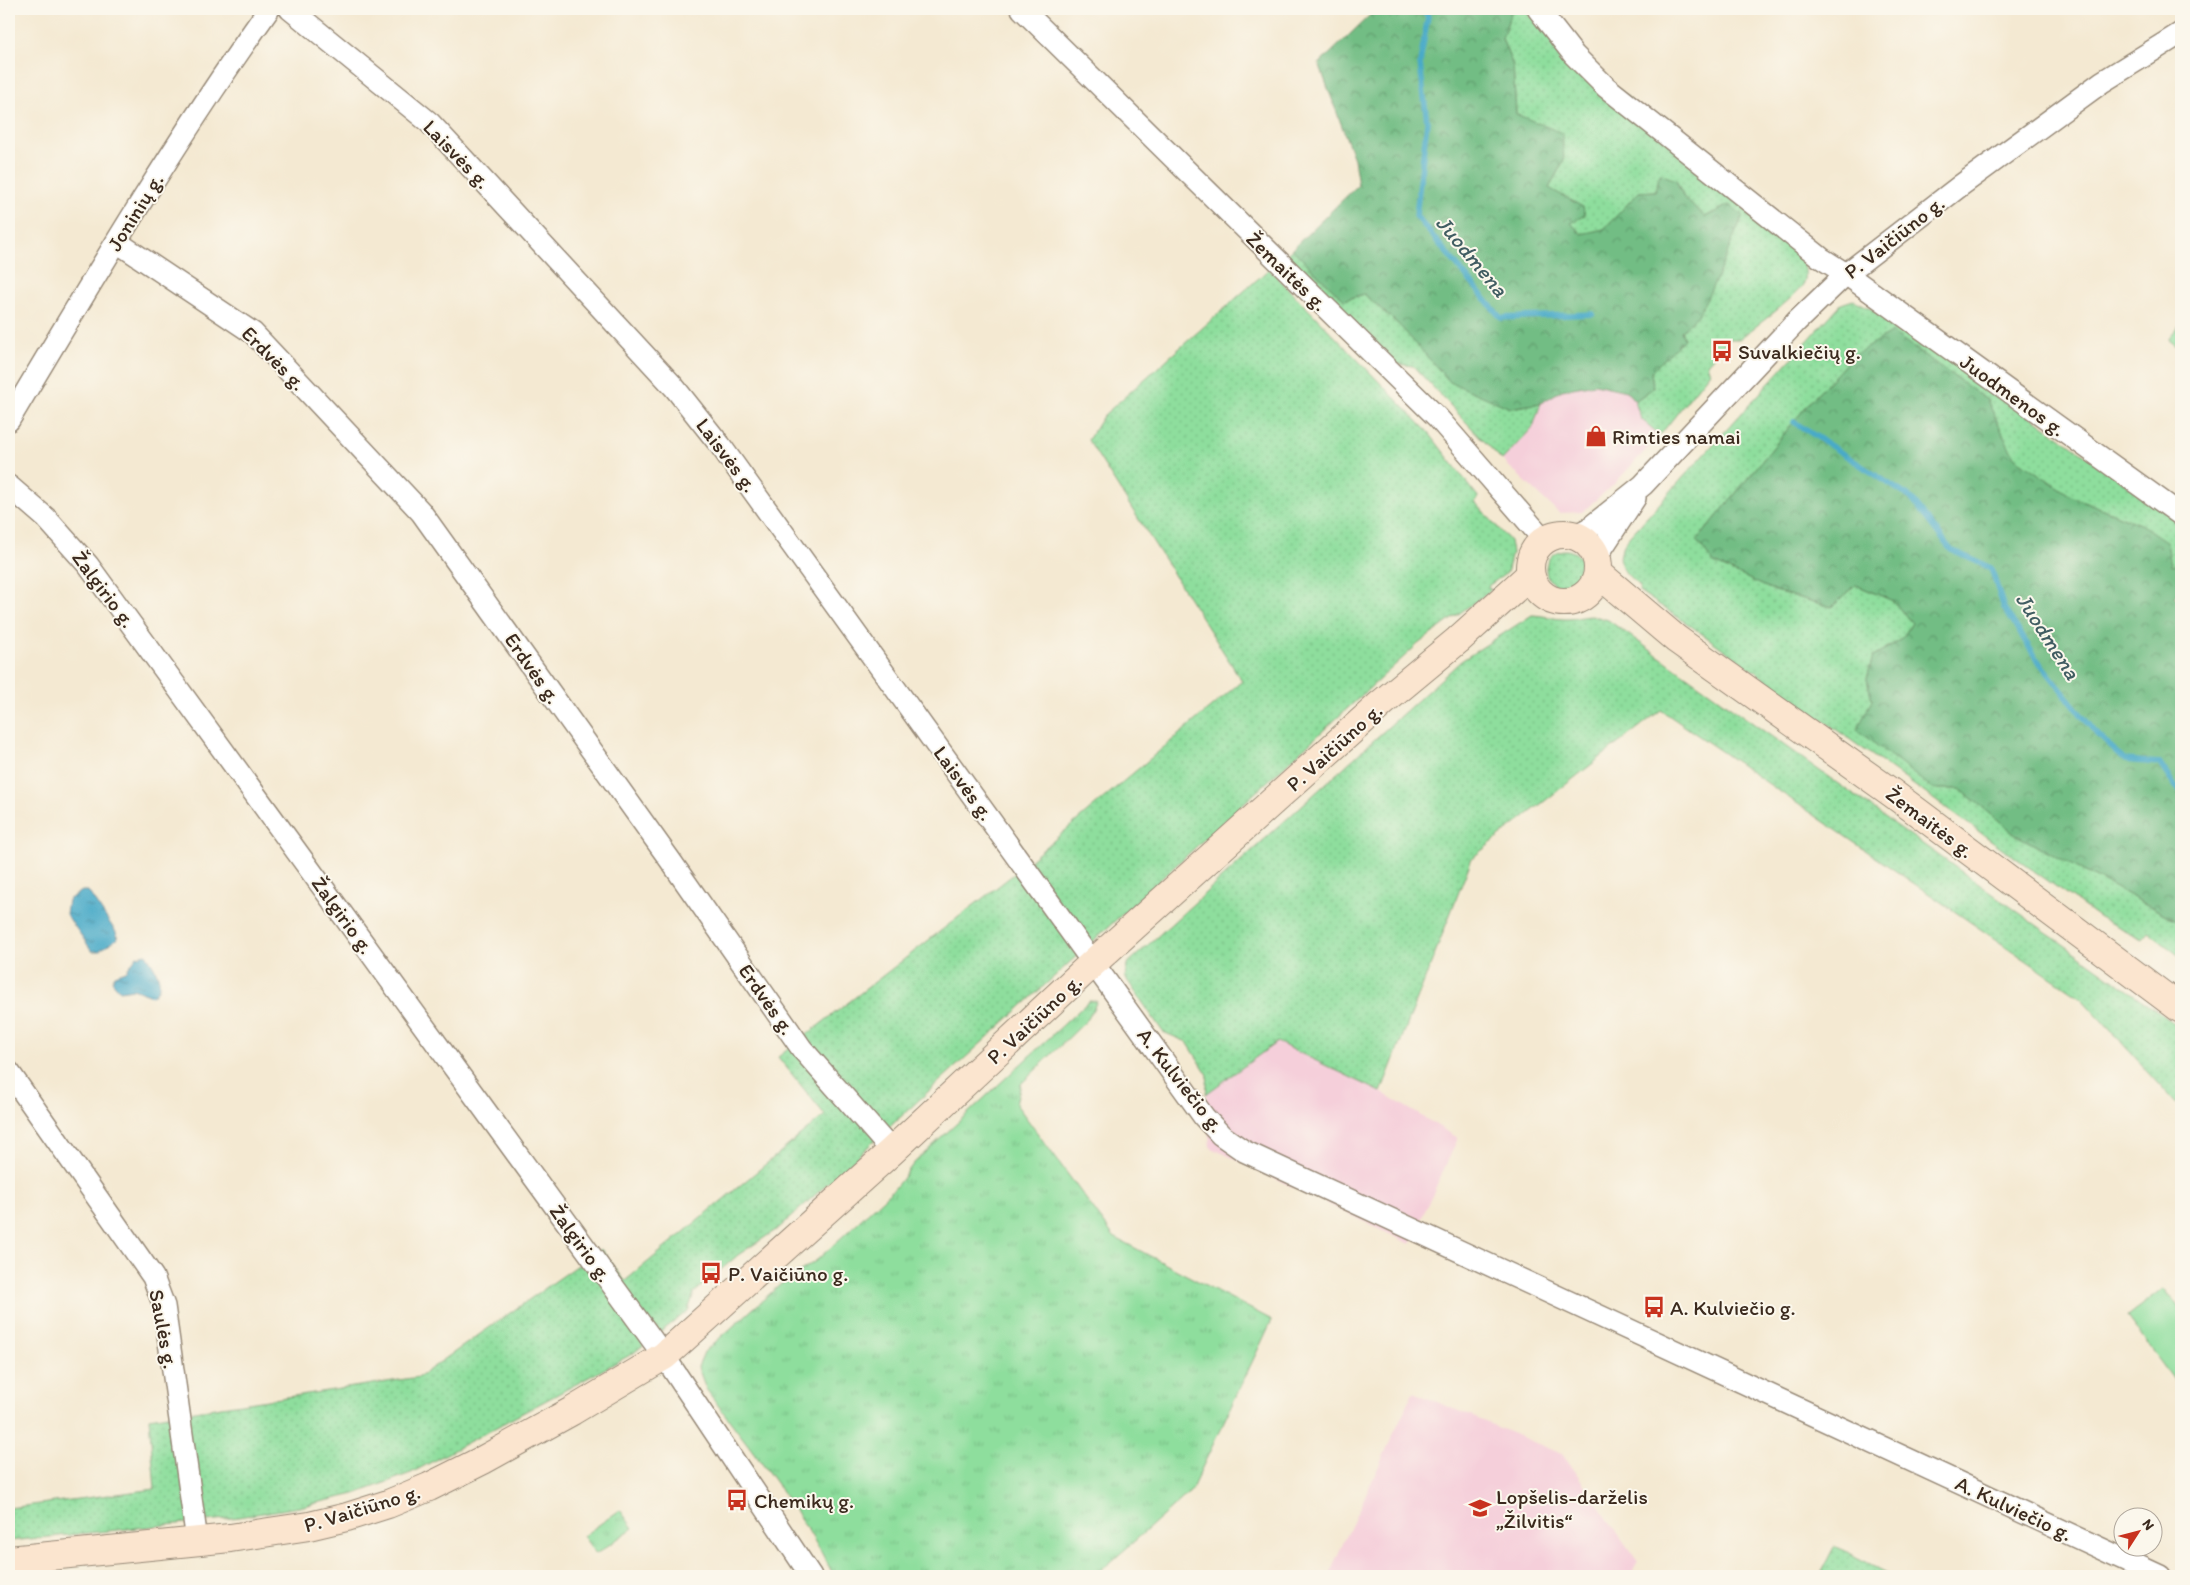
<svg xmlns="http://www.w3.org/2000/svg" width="2190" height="1585" font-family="Itim,sans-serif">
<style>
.built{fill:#f5cfda}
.grass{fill:url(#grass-dots);stroke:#64845e}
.forest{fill:url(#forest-crowns);stroke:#567451}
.park{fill:url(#park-tufts);stroke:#64845e}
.pitch{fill:#8ede9d;stroke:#64845e}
.water{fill:url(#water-ripples);stroke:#426a73}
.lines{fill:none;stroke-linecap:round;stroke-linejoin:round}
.stream{stroke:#49aac8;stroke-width:5.5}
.street-casing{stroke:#988a78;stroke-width:24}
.secondary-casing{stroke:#988a78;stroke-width:30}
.street{stroke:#fff;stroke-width:21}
.secondary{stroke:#fbe5cf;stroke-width:28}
.labels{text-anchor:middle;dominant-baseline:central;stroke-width:4;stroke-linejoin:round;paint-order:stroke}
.street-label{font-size:21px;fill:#3b2a1e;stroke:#fbf7ec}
.poi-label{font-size:21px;fill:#3b2a1e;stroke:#fbf7ec;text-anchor:start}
.water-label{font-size:22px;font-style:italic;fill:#415d62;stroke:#fbf7ec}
</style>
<defs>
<pattern id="grass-dots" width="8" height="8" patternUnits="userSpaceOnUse" patternTransform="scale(1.25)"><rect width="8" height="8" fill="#8ede9d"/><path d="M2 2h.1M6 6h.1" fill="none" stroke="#7bbf87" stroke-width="1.8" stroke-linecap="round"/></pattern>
<pattern id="forest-crowns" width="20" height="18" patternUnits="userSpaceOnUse" patternTransform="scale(1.25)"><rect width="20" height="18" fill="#72bd84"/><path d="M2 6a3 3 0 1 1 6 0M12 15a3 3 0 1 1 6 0" fill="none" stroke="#5f9a6b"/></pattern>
<pattern id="park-tufts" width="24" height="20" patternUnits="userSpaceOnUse" patternTransform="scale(1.25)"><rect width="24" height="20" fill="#8ede9d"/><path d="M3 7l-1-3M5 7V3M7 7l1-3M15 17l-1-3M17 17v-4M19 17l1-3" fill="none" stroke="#7bbf87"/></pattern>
<pattern id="water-ripples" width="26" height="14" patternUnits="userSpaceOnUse" patternTransform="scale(1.25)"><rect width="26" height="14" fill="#49aac8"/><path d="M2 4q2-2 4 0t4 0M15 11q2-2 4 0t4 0" fill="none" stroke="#3e8ba2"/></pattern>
</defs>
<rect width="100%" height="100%" fill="#fbf7ec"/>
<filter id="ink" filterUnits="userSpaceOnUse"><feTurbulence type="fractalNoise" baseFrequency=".02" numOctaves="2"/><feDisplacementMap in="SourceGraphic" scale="10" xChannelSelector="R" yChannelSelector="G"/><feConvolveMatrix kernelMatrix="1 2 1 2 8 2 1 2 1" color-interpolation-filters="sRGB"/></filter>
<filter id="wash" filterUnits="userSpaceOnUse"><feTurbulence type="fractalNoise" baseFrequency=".0096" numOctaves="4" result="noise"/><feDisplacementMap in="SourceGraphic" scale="20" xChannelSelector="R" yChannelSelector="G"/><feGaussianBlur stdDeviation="1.12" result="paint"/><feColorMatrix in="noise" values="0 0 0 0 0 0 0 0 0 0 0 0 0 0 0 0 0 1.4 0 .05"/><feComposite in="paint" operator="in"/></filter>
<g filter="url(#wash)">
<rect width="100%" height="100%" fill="#f4e9d2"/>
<path class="built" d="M 1595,384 L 1626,391 L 1635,401 L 1641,419 L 1660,435 L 1613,485 L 1582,512 L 1559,513 L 1502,460 L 1533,427 L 1541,403 L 1562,390 Z
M 1277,1042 L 1381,1092 L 1458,1138 L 1410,1244 L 1210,1147 L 1206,1094 Z
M 1413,1392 L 1562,1454 L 1638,1562 L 1630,1576 L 1328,1576 Z"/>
<path class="grass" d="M 1512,9 L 1529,9 L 1798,250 C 1802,259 1807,269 1805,280 C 1803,293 1752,329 1739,339 L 1729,339 L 1707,364 L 1710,372 L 1660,435 L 1641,419 L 1635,401 L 1653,388 L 1651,372 L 1684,339 L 1681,331 L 1698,315 L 1729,205 L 1705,217 L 1684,198 L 1676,180 L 1655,191 L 1639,192 L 1604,229 L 1581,235 L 1571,223 L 1549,188 L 1564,160 L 1516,114 L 1513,66 L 1502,39 Z
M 1292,249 L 1344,300 L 1364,294 L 1399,325 L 1510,408 L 1541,403 L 1533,427 L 1502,460 L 1413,366 L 1390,363 L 1285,256 Z
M 1269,269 L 1429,433 L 1479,498 L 1475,502 L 1510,541 L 1512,553 L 1507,573 L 1488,586 L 1491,590 L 1418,644 L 779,1228 L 738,1255 L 694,1293 L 688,1311 L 632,1354 L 411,1473 L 355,1494 L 299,1507 L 226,1519 L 9,1541 L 9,1508 L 155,1489 L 149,1418 L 419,1377 L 601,1249 L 625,1281 L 825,1115 L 778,1057 L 1014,874 L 1242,681 L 1088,440 L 1103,416 Z
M 1853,300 C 1868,305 1879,317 1894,319 L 2181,523 L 2181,564 L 2171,566 L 2142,525 L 2071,496 L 2013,457 L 1987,400 L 1853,356 L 1809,403 L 1697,541 L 1714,563 L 1775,591 L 1832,607 L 1856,585 L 1893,601 L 1912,623 L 1901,640 L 1873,656 L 1867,679 L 1872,699 L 1933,789 L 1960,789 L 2018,836 L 2181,923 L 2181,957 L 2148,932 L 2142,939 L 2100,918 L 1691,626 L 1639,591 L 1640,586 C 1620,570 1613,560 1629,537 L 1841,304 Z
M1546 569a19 19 0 1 1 38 0a19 19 0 1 1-38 0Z
M 1532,615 C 1543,615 1553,619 1564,619 C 1585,619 1585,612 1608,620 L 2181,1028 L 2181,1108 L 2081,998 L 1661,710 L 1472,858 L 1381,1092 L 1277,1042 L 1206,1094 L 1208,1075 L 1187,1042 L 1163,1032 L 1125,977 L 1127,964 L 1461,661 Z
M 1834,1547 L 1892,1576 L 1819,1576 Z"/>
<path class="forest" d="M 1369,9 L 1512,9 L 1502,39 L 1513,66 L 1516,114 L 1562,133 L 1564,160 L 1549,188 L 1583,207 L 1585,215 L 1571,223 L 1581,234 L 1604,229 L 1639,192 L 1655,191 L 1660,174 L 1676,180 L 1684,198 L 1705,217 L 1729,205 L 1743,215 L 1716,280 L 1698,315 L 1681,331 L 1684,339 L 1651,372 L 1653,388 L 1635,401 L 1626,391 L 1595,384 L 1562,390 L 1541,403 L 1510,408 L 1450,382 L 1399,325 L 1364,294 L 1344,300 L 1292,249 L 1358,185 L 1354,159 L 1319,64 L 1371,14 Z
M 1892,332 L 1987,400 L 2014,457 L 2071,496 L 2142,525 L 2167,542 L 2171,566 L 2181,564 L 2181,592 L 2175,596 L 2181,609 L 2181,923 L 2018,836 L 1960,789 L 1933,789 L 1857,730 L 1872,700 L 1867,679 L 1873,656 L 1901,640 L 1912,623 L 1893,601 L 1856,585 L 1832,607 L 1775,591 L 1714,563 L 1697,541 L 1809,403 L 1853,356 Z"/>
<path class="park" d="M 1089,1001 L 1097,1001 L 1088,1019 L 1021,1084 L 1016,1104 L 1114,1237 L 1272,1320 L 1191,1491 L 1095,1576 L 834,1576 C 800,1509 751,1450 706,1389 L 698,1367 L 704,1352 L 781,1284 L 817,1260 L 895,1188 L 914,1163 Z
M 620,1510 L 633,1528 L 596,1554 L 583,1536 Z"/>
<path class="pitch" d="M 2181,323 L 2181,350 L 2168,340 Z
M 2164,1288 L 2181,1311 L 2180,1388 L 2127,1317 Z"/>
<path class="water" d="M 82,891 L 88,891 L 116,932 L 118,938 L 99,951 L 92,951 L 66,914 L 68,900 Z
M 146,954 C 154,967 168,985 152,996 L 133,989 L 120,991 L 112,981 L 115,975 L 126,971 L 137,956 Z"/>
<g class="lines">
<path class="stream" d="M 1422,9 L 1428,16 L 1420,63 L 1427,122 L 1416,216 L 1501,318 L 1593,314
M 1794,422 L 1911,498 L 1951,550 L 1991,568 L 2004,608 L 2036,658 L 2095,732 L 2125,760 L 2159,763 L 2174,785 L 2181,791"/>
</g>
</g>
<g filter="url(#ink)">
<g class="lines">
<g class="street-casing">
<path id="street" d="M 290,9 L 430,123 L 674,387 L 720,445 L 1204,1117 L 1221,1135 L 1244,1151 L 2160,1576
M 1022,9 L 1438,418 L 1544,540
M 1538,9 L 1574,55 L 1606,87 L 1821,258 L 1846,274 L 2181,515
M 117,242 L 253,333 L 421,512 L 670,860 L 802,1049 L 892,1151
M 9,420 C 92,281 175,141 269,9
M 9,486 L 46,518 L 88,565 L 664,1356 L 811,1576
M 1576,535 L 1588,529 L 1643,485 L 1796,322 L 1846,274 L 1960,186 L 2102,82 L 2181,33
M 1597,556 L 1635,498
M 9,1072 L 153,1277 L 164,1306 L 197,1541"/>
</g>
<g class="secondary-casing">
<path id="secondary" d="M1530 568a34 34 0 1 1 68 0a34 34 0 1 1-68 0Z
M 1599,574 L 1676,639 L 1892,793 L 2181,1009
M 9,1560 L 230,1538 L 309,1526 L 347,1517 L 388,1504 L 429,1487 L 483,1460 L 572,1411 L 664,1356 L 892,1151 L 1093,963 L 1382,703 L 1458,640 L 1530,575"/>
</g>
<use href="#street" class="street"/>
<use href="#secondary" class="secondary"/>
</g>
</g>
<defs>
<g id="bus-bare" transform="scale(1.725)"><path d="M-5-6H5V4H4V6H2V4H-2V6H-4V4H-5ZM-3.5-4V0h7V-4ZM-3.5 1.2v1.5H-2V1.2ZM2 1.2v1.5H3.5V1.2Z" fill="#c8321e" stroke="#fbf7ec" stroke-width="2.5" paint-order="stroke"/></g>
<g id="shop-bare" transform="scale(1.725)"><path d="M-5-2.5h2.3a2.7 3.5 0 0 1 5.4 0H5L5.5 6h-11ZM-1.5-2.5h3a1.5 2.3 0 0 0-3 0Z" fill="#c8321e" stroke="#fbf7ec" stroke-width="2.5" paint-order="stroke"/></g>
<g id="school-bare" transform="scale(1.725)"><path d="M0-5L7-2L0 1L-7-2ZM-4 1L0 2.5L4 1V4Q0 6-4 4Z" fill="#c8321e" stroke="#fbf7ec" stroke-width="2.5" paint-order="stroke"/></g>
</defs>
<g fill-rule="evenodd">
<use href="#bus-bare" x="1722" y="351"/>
<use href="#shop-bare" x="1596" y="436"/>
<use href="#bus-bare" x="711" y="1273"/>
<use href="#bus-bare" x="1654" y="1307"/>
<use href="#bus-bare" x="737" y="1500"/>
<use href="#school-bare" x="1480" y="1508"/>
</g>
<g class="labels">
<g class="street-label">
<text transform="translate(457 154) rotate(46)">Laisvės g.</text>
<text transform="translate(135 212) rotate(-58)">Joninių g.</text>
<text transform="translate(1894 237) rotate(-38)">P. Vaičiūno g.</text>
<text transform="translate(1287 271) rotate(44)">Žemaitės g.</text>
<text transform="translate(274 358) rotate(45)">Erdvės g.</text>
<text transform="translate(2013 395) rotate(36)">Juodmenos g.</text>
<text transform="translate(727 455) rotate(53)">Laisvės g.</text>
<text transform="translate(104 589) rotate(53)">Žalgirio g.</text>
<text transform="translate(533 668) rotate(55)">Erdvės g.</text>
<text transform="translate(1334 747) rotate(-42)">P. Vaičiūno g.</text>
<text transform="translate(964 783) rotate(54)">Laisvės g.</text>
<text transform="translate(1930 822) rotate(37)">Žemaitės g.</text>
<text transform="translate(343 915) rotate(54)">Žalgirio g.</text>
<text transform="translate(767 999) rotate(55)">Erdvės g.</text>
<text transform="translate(1034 1019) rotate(-43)">P. Vaičiūno g.</text>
<text transform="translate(1181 1080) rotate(52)">A. Kulviečio g.</text>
<text transform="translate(581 1243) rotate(54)">Žalgirio g.</text>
<text transform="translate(164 1329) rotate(79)">Saulės g.</text>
<text transform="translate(362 1508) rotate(-17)">P. Vaičiūno g.</text>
<text transform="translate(2014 1508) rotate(25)">A. Kulviečio g.</text>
</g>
<g class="poi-label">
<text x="1738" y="351">Suvalkiečių g.</text>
<text x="1612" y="436">Rimties namai</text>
<text x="728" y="1273">P. Vaičiūno g.</text>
<text x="1670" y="1307">A. Kulviečio g.</text>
<text x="1496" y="1496">Lopšelis-darželis<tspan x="1496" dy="24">„Žilvitis“</tspan></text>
<text x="754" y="1500">Chemikų g.</text>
</g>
<g class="water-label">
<text transform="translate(1472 256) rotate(50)">Juodmena</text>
<text transform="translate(2048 636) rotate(57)">Juodmena</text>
</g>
</g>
<rect width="2190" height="1585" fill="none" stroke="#fbf7ec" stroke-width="30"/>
<g transform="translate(2138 1532) rotate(54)"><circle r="24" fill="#fbf7ec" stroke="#aea59a"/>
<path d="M0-4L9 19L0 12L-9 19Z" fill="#c8321e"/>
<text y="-8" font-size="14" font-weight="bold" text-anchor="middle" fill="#3b2a1e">N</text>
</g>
</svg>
